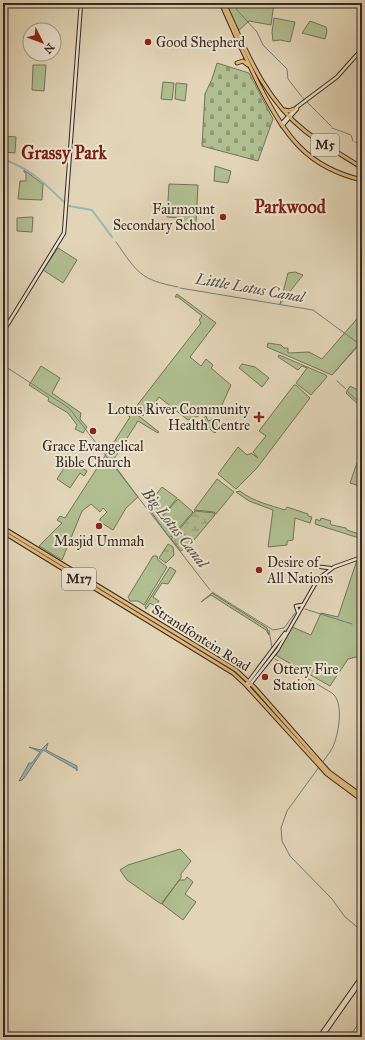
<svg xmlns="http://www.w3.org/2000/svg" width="365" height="1040" font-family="'IM FELL Great Primer',serif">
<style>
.green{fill:#b0be90;stroke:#73745a}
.wetland{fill:url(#wetland-marsh);stroke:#73745a}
.cemetery{fill:url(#cemetery-stones);stroke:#73745a}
.water{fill:url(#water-ripples);stroke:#707e7b}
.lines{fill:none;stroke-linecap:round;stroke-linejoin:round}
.stream{stroke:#707e7b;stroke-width:1}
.canal{stroke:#97b7b6;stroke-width:2}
.secondary-casing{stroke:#362923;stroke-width:4.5}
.primary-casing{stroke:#362923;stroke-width:5}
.secondary{stroke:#ece4d0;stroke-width:2.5}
.primary{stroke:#e1ba7c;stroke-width:3}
.poi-dot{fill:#8f2418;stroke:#ece4d0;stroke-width:1.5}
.labels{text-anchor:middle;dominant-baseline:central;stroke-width:4;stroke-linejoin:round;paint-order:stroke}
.shield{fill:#ece4d0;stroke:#6d6157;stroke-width:1}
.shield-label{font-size:13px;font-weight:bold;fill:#362923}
.poi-label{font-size:14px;fill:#362923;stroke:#ece4d0;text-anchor:start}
.street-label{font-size:14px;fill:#362923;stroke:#ece4d0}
.water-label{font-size:15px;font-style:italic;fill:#4e4c48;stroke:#ece4d0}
.district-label{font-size:18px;font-weight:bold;fill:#7a1f14;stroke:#ece4d0}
</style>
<defs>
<pattern id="wetland-marsh" width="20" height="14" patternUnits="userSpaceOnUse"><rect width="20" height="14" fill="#b0be90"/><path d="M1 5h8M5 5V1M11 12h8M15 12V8" fill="none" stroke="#909a75"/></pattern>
<pattern id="cemetery-stones" width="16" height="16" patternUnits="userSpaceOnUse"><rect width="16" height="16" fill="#b0be90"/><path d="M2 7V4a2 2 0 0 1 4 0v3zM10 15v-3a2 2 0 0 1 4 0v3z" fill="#909a75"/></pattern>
<pattern id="water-ripples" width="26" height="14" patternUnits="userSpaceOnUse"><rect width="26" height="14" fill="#97b7b6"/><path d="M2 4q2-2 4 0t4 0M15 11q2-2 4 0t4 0" fill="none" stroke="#7c9594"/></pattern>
</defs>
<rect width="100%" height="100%" fill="#e2d5b7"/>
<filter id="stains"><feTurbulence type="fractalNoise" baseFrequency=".005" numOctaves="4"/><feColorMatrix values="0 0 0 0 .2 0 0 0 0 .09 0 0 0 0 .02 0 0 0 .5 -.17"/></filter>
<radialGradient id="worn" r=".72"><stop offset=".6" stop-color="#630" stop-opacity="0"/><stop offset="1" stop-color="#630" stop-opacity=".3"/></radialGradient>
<path class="green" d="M 225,3 L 274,3 L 271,25 L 249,21 L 238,31 Z
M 274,18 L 295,22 L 290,42 L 280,40 L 273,41 L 272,32 Z
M 310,21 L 326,27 L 327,31 L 325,39 L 302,33 Z
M 33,65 L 46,65 L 44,91 L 32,90 Z
M 163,82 L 174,83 L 172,100 L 161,99 Z
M 176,83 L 187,84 L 185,101 L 175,99 Z
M 4,136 L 16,137 L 15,153 L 3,152 Z
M 215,166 L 231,171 L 228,183 L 214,181 Z
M 24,170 L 43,184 L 42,200 L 18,199 L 20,181 L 26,181 L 26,173 L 24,172 Z
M 169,184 L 198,185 L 196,223 L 178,222 L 178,218 L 167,217 Z
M 30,217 L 33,217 L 32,232 L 17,231 L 17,218 Z
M 58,248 L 77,260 L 63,283 L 43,270 Z
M 295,272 L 303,275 L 280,304 L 288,273 Z
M 177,294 L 216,323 L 190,357 L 201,366 L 206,359 L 213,365 L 211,368 L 231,385 L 221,407 L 188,420 L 159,397 L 151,408 L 152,411 L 149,409 L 143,416 L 135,408 L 201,323 L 199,320 L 202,316 L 178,297 L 175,297 Z
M 362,313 L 362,347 L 359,345 L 332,375 L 267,347 L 268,343 L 281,345 L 284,348 L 288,348 L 288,353 L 309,352 L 322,359 Z
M 279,355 L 326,375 L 327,377 L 311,395 L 296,383 L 307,368 L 302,366 L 298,370 L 278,357 Z
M 242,364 L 255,367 L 269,378 L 262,387 L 239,368 Z
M 41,366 L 60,378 L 52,393 L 81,413 L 80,419 L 87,427 L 83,433 L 75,429 L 77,425 L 68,413 L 48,401 L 49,398 L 29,385 Z
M 294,385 L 296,385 L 310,398 L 257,468 L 236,489 L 218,474 L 238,447 L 247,455 L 251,453 L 258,458 L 253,452 L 266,436 L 259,431 Z
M 350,386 L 362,392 L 362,408 L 346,393 Z
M 126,406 L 159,432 L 158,433 L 138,421 L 112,462 L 138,497 L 126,508 L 113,530 L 100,522 L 100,519 L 107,512 L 103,508 L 100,512 L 91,504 L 82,511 L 62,560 L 39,546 L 62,523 L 57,520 L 60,516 L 65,518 L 130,417 L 122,410 Z
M 206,416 L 208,421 L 217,418 L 223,423 L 215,433 L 199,421 Z
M 359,457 L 362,458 L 362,487 L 350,483 Z
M 69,460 L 87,471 L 84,476 L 80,473 L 70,488 L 57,479 Z
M 217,479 L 234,492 L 216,514 L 214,512 L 194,510 Z
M 162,487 L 177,498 L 162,517 L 178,499 L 193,512 L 171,537 L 169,537 L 147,506 Z
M 240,491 C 254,502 270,505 285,510 L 287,507 L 308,514 L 308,516 L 312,517 L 310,523 L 295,518 L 293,540 L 287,541 L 287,545 L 268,547 L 273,510 L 249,501 L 236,492 Z
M 321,518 L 331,521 L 330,524 L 332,525 L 346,528 L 347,530 L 362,535 L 362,539 L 315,524 L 316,519 L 320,521 Z
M 153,556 L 157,556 L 158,560 L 167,567 L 144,605 L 138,601 L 130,601 L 128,597 Z
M 362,558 L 362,661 L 356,657 L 348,659 L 330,686 L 277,656 L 276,653 L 292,627 L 311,635 L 321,613 L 338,617 L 357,560 Z
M 170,567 L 176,571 L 168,584 L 162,583 L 153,597 L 159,601 L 156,607 L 150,603 L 146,609 L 145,606 Z
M 212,593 L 267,628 L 269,635 L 266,630 L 211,595 L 201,602 Z
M 180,849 L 191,861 L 181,874 L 181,878 L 161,904 L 127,880 L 120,870 L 128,865 Z
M 187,877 L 193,882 L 185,894 L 196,902 L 183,920 L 162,904 L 179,880 L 185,880 Z"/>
<path class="wetland" d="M 195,511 L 214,513 L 215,515 L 194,540 L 181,551 L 171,539 Z
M 168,544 L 173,547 L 174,555 L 166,563 L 159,558 Z"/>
<path class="cemetery" d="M 217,63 L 249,73 L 273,119 L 258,161 L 202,146 L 205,94 L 212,79 Z"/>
<path class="water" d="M 48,743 L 46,750 L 77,766 L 77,771 L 76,769 L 43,750 L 25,777 L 22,780 L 19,781 L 29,763 L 32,763 L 40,752 L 29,747 L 41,750 Z"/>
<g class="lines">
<path class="stream" d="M 234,3 L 237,10 L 257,32 L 263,45 L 287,69 L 288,79 L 302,97
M 303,98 L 304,100
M 307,102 L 331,126
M 332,128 L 351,135 L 353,141
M 355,142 L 362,145
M 116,242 C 137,272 140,280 178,287
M 180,288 L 313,310 L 362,346
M 3,365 L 69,408 L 210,590
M 333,374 L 357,346
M 337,381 L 346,389
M 347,391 L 362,405
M 212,592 L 273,630 L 284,628 L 295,613
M 305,609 L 352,624
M 269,630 L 272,648
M 359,630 L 362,632
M 275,659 L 332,693 C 344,702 339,731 334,744 C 332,750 326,757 322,763
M 319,767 L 287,811 L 281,828 L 282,841 L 290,856 L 332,899 L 345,917 L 362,931
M 349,1037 L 362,1019"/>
<path class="canal" d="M 3,159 C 34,171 43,182 66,204
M 69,206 L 92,210 L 112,237"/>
<g class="secondary-casing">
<path id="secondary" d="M 337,77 L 362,49
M 281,124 L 297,107 L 337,77
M 282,126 L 297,109
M 3,332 L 64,233 L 81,3
M 321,567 L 330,568
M 298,612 L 296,606 L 302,605
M 246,685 L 285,633
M 248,687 L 278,649 L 318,579 L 334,567 L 362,557
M 319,1037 L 362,976
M 322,1037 L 362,980"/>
</g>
<g class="primary-casing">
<path id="primary" d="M 221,3 C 233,31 246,59 260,87 C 285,135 306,167 362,180
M 224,3 C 246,50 263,98 305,131 C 323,145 343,155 362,168
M 237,63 L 243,61 L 248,65
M 285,110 L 289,111 L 294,109
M 3,528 L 236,670 L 254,687 L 329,772 L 362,796
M 3,532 L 233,673 L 246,685 L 327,774 L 362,800"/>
</g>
<use href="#secondary" class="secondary"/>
<use href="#primary" class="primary"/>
</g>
<g class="poi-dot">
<circle cx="148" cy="42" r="4"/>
<circle cx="223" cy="217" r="4"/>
<path d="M257 411h4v4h4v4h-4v4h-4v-4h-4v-4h4z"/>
<circle cx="93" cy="431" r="4"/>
<circle cx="99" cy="526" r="4"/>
<circle cx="259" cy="570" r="4"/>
<circle cx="265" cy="677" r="4"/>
</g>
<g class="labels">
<g class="shield">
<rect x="311" y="134" width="28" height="22" rx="3"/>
<rect x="62" y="568" width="34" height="22" rx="3"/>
</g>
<g class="shield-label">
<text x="325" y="145">M5</text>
<text x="79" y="579">M17</text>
</g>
<g class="poi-label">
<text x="156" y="42">Good Shepherd</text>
<text x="215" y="209" text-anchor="end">Fairmount<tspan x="215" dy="16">Secondary School</tspan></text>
<text x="250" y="409" text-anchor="end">Lotus River Community<tspan x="250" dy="16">Health Centre</tspan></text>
<text x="93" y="446" text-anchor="middle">Grace Evangelical<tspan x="93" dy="16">Bible Church</tspan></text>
<text x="99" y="541" text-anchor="middle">Masjid Ummah</text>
<text x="267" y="562">Desire of<tspan x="267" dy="16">All Nations</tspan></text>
<text x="273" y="669">Ottery Fire<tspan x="273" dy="16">Station</tspan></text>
</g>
<g class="street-label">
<text transform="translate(201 638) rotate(32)">Strandfontein Road</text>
</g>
<g class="water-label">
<text transform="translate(250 288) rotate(10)">Little Lotus Canal</text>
<text transform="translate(175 528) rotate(52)">Big Lotus Canal</text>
</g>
<g class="district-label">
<text x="64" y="153">Grassy Park</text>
<text x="290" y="207">Parkwood</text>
</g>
</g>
<rect width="365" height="1040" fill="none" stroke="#e2d5b7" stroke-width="16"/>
<rect x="4" y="4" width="357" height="1032" fill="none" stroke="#362923" stroke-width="2"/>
<rect x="8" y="8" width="349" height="1024" fill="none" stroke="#362923"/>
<g transform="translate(42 42) rotate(132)"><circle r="19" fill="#ece4d0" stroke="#a3998b"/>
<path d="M0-3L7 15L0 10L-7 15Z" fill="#8f2418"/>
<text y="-6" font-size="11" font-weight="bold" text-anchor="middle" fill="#362923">N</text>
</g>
<rect width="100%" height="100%" filter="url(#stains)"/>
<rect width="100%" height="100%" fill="url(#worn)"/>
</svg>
